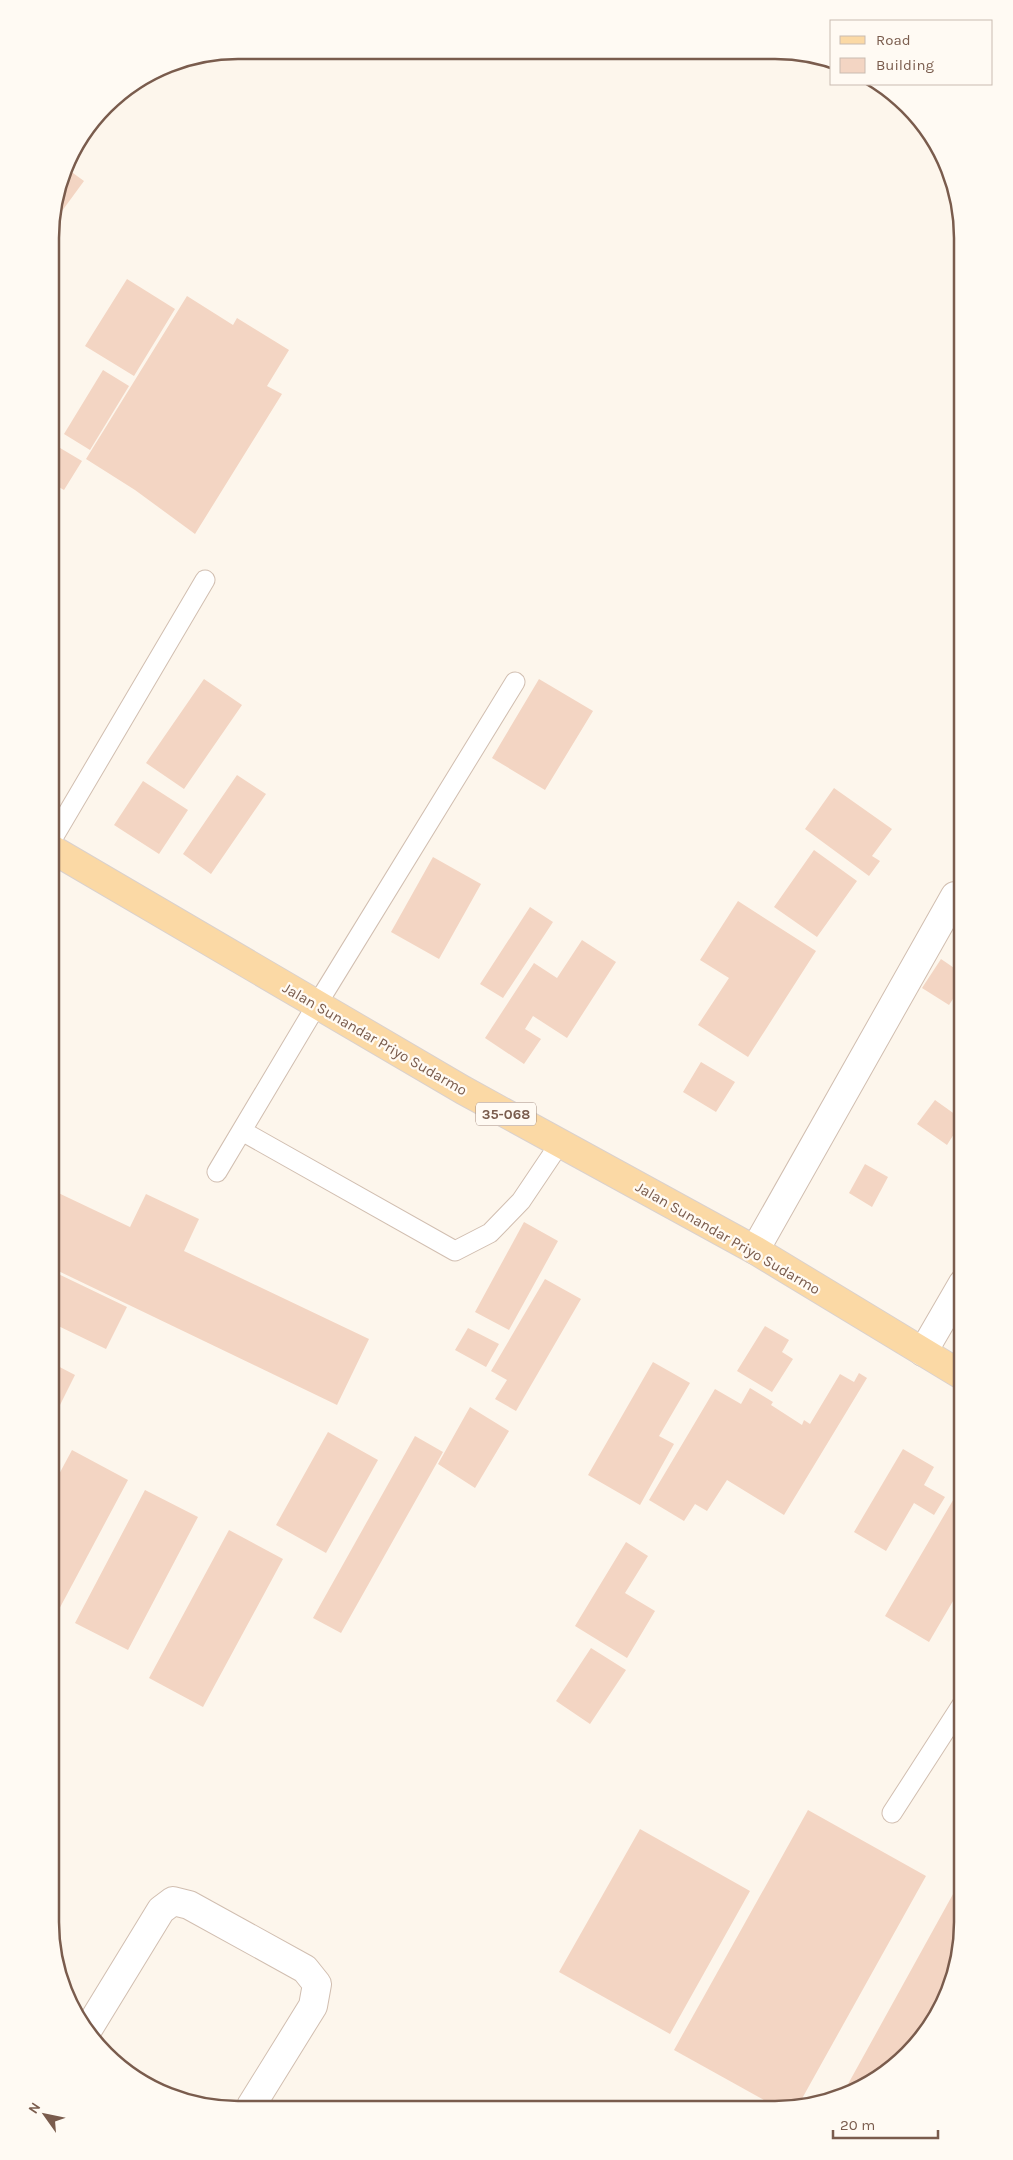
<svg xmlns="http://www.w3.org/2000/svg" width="1013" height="2160" font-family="Karla,sans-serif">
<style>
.building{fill:#f3d5c3}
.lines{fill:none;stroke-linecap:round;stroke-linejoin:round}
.lane-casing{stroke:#d1beb0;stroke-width:21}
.street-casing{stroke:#d1beb0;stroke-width:30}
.primary-casing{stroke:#dad1cd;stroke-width:30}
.lane{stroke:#fff;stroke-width:19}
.street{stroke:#fff;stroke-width:28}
.primary{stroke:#fbd9a5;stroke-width:28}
.labels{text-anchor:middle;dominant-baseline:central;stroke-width:4.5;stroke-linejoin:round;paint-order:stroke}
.shield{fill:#fffaf3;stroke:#a28b7f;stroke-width:1}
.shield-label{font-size:14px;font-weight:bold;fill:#7a5c4d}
.street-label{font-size:15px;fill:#7a5c4d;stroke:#fffaf3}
.rim{fill:none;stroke:#7a5c4d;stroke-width:2.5}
</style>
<rect width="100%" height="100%" fill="#fdf6ec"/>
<path class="building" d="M 66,168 L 84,181 L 62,211 L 56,206 Z
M 127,279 L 175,309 L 134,376 L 85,346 Z
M 187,296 L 233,325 L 237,318 L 289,350 L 267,386 L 282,394 L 195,534 L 135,490 L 86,459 Z
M 103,370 L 129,386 L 90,450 L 64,434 Z
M 50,442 L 82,461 L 64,490 L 50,482 Z
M 204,679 L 242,705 L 184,789 L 146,763 Z
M 539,679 L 593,711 L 545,790 L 492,758 Z
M 237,775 L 266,794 L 211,874 L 183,854 Z
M 143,781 L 188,810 L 159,854 L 114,825 Z
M 834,788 L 892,829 L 872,856 L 880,861 L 869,876 L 805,829 Z
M 814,850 L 857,881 L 817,937 L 774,907 Z
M 433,857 L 481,884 L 439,959 L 391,932 Z
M 738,901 L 816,951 L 748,1057 L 698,1025 L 729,978 L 700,960 Z
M 530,907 L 553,922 L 503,998 L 480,984 Z
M 582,940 L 616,962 L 567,1038 L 533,1016 L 525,1029 L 541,1039 L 524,1064 L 485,1038 L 534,963 L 557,978 Z
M 941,959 L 963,974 L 963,984 L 949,1005 L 922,988 Z
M 963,1024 L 963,1036 L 957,1033 Z
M 701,1062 L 735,1082 L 716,1112 L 683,1092 Z
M 935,1100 L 963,1120 L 947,1145 L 917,1124 Z
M 865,1164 L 888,1177 L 872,1207 L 849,1193 Z
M 50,1189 L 130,1227 L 146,1194 L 199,1219 L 184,1251 L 369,1339 L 337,1405 L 50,1267 Z
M 524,1222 L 558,1241 L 509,1330 L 475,1312 Z
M 50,1270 L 127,1307 L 106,1349 L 50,1322 Z
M 545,1279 L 581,1299 L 516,1411 L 495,1399 L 507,1380 L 491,1371 Z
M 765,1326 L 789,1340 L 782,1352 L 793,1359 L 772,1392 L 737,1371 Z
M 468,1328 L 499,1344 L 486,1367 L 455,1350 Z
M 50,1362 L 75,1375 L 50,1425 Z
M 653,1362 L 690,1383 L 659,1436 L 674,1444 L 640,1505 L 588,1475 Z
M 859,1373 L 867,1378 L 784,1515 L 727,1480 L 707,1511 L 695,1504 L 684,1521 L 649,1500 L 715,1389 L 741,1404 L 750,1388 L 773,1402 L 771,1405 L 802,1425 L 804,1420 L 810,1424 L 840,1374 L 854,1382 Z
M 470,1407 L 509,1431 L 475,1488 L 438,1464 Z
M 328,1432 L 378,1460 L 326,1553 L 276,1525 Z
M 415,1436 L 443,1452 L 341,1633 L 313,1618 Z
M 903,1449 L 934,1467 L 924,1485 L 945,1497 L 934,1515 L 914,1503 L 886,1551 L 854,1532 Z
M 72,1450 L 128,1480 L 56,1615 L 50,1612 L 50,1491 Z
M 145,1490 L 198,1517 L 128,1650 L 75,1623 Z
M 959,1490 L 963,1493 L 963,1584 L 929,1642 L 885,1616 Z
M 229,1530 L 283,1559 L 203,1707 L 149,1678 Z
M 626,1542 L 648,1556 L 625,1593 L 655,1611 L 627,1658 L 575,1626 Z
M 591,1648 L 626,1670 L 590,1724 L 556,1701 Z
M 808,1810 L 926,1876 L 799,2104 L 771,2104 L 674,2050 Z
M 640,1829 L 750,1891 L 670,2034 L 559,1972 Z
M 963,1876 L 963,1935 L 949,1994 L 924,2037 L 880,2078 L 842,2095 Z"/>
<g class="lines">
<g class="lane-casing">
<path id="lane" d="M 50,843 L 205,580
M 242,1131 L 455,1251 L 490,1233 L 521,1201 L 560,1143
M 217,1172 L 316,1006 L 515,682
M 892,1813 L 963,1703"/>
</g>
<g class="street-casing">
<path id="street" d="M 755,1250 L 955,896
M 923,1352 L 963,1283
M 87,2031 L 161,1910 L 173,1901 L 189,1905 L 305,1969 L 317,1984 L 313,2006 L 251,2106"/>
</g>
<g class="primary-casing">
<path id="primary" d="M 50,848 L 463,1090 L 755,1250 L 963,1376"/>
</g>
<use href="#lane" class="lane"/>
<use href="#street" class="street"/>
<use href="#primary" class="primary"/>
</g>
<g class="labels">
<rect class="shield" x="476" y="1102.5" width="60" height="23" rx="4"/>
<g class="shield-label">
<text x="506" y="1114">35-068</text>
</g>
<g class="street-label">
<text transform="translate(375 1039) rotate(30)">Jalan Sunandar Priyo Sudarmo</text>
<text transform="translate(728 1238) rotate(30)">Jalan Sunandar Priyo Sudarmo</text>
</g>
</g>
<path d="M0 0H1013V2160H0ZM238 59H775A179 179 0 0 1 954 238V1922A179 179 0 0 1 775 2101H238A179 179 0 0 1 59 1922V238A179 179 0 0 1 238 59Z" fill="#fffaf3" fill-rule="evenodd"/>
<path class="rim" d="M238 59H775A179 179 0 0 1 954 238V1922A179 179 0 0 1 775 2101H238A179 179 0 0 1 59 1922V238A179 179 0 0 1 238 59Z"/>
<rect x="830" y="20" width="162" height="65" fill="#fffaf3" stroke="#cabbb1"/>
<rect x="840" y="36" width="25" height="8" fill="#fbd9a5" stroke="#cabbb1"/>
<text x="876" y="45" font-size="15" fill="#7a5c4d">Road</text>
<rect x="840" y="58" width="25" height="15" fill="#f3d5c3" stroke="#cabbb1"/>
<text x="876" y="70" font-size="15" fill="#7a5c4d">Building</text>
<g transform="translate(45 2115) rotate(303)" stroke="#fffaf3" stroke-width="4" paint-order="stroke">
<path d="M0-4L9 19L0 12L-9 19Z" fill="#7a5c4d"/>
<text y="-8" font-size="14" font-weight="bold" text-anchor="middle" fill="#7a5c4d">N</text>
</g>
<path d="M833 2130v8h105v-8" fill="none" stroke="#7a5c4d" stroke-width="2.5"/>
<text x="840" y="2130" font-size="15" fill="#7a5c4d" stroke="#fffaf3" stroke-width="4" paint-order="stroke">20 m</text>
</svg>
